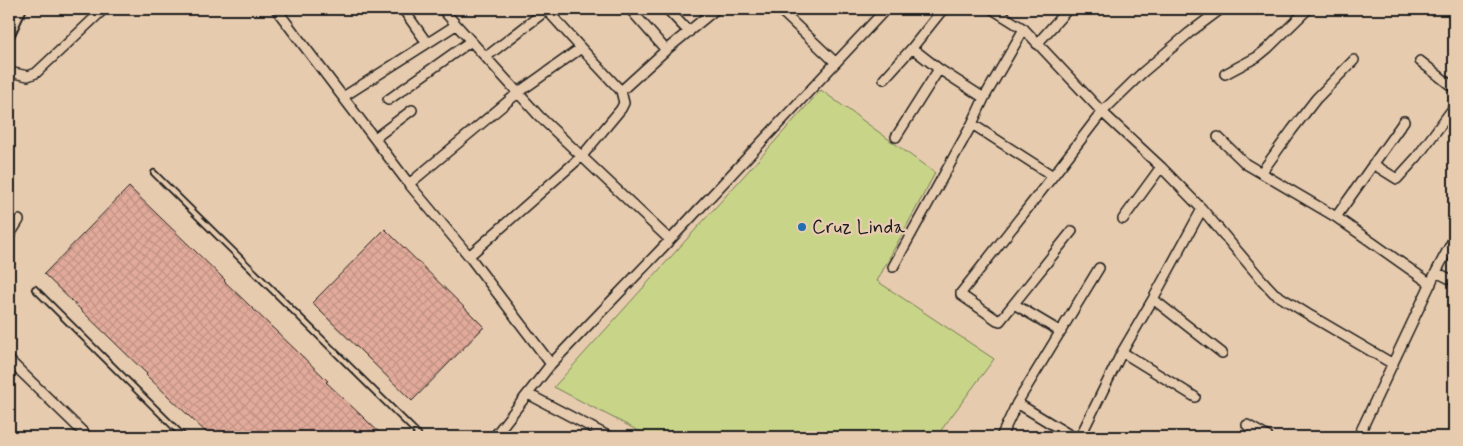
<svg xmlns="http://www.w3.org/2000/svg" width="1463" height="446" font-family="Mynerve,sans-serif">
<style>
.park{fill:#c8d589;stroke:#727852}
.building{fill:url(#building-cross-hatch);stroke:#1c1c1c}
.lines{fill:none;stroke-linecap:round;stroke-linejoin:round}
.service-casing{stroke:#1c1c1c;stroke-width:8}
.minor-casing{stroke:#1c1c1c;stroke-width:12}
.tertiary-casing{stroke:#1c1c1c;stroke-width:15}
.service{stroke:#e7cbae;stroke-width:4.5}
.minor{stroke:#e7cbae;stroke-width:9}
.tertiary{stroke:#e7cbae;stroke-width:11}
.poi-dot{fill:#1f6fb2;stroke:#e7cbae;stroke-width:2}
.labels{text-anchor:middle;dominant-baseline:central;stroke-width:5;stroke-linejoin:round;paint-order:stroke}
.poi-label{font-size:19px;fill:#1c1c1c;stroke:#e7cbae;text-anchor:start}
</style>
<defs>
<pattern id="building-cross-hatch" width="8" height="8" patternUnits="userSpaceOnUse" patternTransform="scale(1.25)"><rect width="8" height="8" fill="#e2aa9a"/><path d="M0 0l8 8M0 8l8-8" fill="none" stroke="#c19284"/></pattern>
</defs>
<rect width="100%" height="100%" fill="#e7cbae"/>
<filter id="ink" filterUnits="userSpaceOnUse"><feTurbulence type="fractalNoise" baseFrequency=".02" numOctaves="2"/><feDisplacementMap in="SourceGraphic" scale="10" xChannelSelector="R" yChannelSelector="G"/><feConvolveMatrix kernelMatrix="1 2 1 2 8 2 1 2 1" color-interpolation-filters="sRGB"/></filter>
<g filter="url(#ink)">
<path class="park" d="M 821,90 L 935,173 L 877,281 L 994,359 L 936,437 L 650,437 L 554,387 Z"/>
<path class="building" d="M 129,187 L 225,280 L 224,281 L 328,381 L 326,382 L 384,437 L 211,437 L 146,375 L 147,374 L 44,274 Z
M 385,229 L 484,327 L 412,401 L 312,303 Z"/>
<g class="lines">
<g class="service-casing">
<path id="service" d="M 154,173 L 418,434 L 415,437
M 35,289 L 184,437"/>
</g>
<g class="minor-casing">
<path id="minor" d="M 276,9 L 409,184 L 469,256 L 551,364
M 403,9 L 427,43
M 442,9 L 539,116 L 670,240
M 630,9 L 666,50
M 667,9 L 689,32
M 779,9 L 835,62
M 992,9 L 1024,29 L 1102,112 L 1161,167 L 1202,209 L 1261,279 L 1274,293 L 1311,316 L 1393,364
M 1037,44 L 1068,9
M 912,48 L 939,69 L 984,98
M 486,57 L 548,9
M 1420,61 L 1454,88
M 9,72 L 28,76 L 36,73 L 104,9
M 1225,74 L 1257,57 L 1268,48 L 1308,9
M 884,79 L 912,48 L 943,9
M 621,91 L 666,50 L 716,9
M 343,97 L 456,25
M 388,100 L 471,41
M 972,124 L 1053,176
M 896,137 L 939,69
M 1218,137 L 1246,164 L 1336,217 L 1431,284
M 375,138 L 412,110
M 1373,164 L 1397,179 L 1417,157 L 1454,107
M 1261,173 L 1292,130 L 1316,99 L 1354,60
M 409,184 L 519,92 L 581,48
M 1336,217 L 1404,121
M 1123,219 L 1161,167
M 1072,231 L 1000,321 L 997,320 L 961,295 L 961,293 L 1053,176 L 1102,112 L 1142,73 L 1189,33 L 1221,9
M 9,236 L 19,220
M 469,256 L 582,156 L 621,109 L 624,103 L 621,91 L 581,48 L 546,9
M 893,267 L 972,124 L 984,98 L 1024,29
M 1436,272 L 1454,281
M 1153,299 L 1222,353
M 1014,304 L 1061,332
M 1122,352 L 1195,397
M 9,360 L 88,437
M 528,394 L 610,437
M 1017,403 L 1073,437
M 1247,425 L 1268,437
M 9,436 L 11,437
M 494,437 L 551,364 L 670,240 L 886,9
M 1001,437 L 1017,403 L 1099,268
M 1080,437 L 1122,352 L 1153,299 L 1202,209
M 1358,437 L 1436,272 L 1454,238"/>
</g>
<g class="tertiary-casing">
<path id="tertiary" d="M 9,33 L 20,9"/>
</g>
<use href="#service" class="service"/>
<use href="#minor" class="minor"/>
<use href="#tertiary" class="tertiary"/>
</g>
</g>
<circle class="poi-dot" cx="802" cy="227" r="5"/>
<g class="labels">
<g class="poi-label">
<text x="812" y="227">Cruz Linda</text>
</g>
</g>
<rect width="1463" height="446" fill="none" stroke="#e7cbae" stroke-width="30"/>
<rect x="15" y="15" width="1433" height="416" fill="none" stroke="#1c1c1c" stroke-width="2" filter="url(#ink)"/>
</svg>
